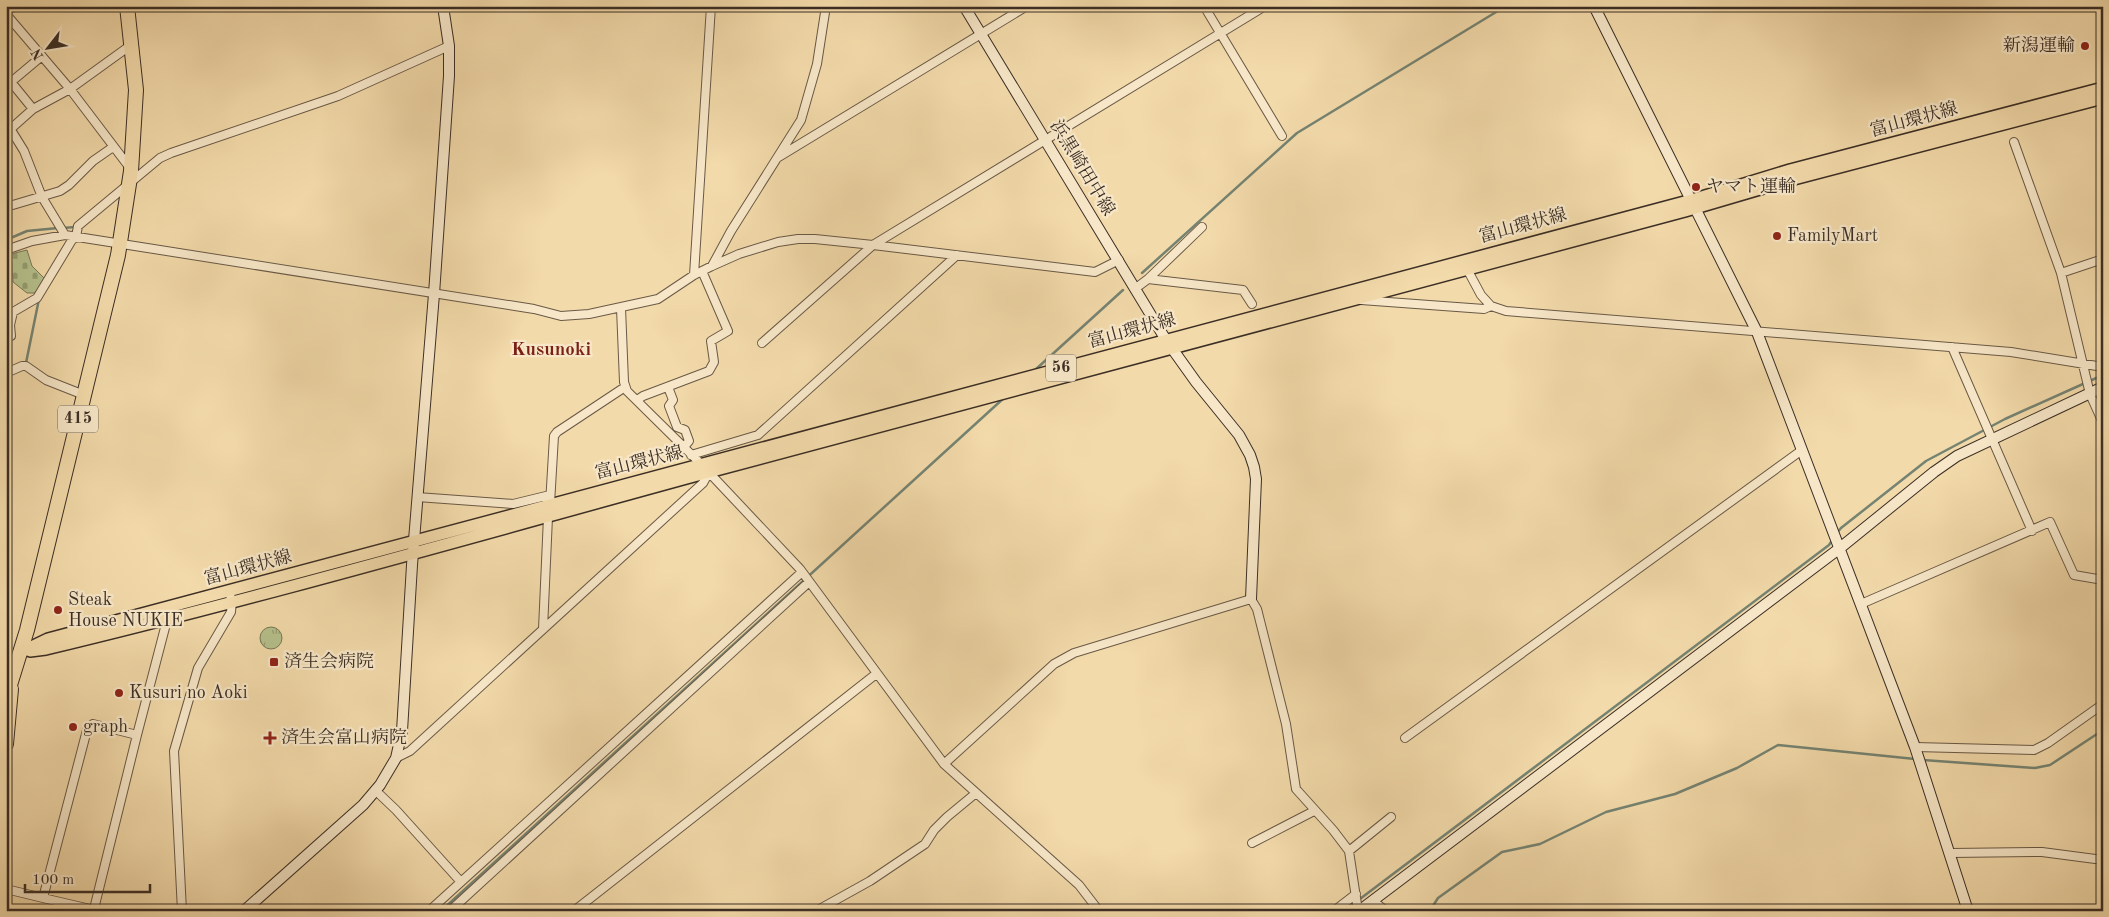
<svg xmlns="http://www.w3.org/2000/svg" width="2109" height="917" font-family="'Old Standard TT','Noto Serif JP',serif">
<style>
.grass{fill:url(#grass-tufts);stroke:#787858}
.cemetery{fill:url(#cemetery-stones);stroke:#787858}
.lines{fill:none;stroke-linecap:round;stroke-linejoin:round}
.stream{stroke:#758372;stroke-width:2.5}
.street-casing{stroke:#695946;stroke-width:10}
.secondary-casing{stroke:#3b2e25;stroke-width:12}
.primary-casing{stroke:#3b2e25;stroke-width:14}
.highway-casing{stroke:#3b2e25;stroke-width:16}
.street{stroke:#f7e7c8;stroke-width:8}
.secondary{stroke:#f7e7c8;stroke-width:10}
.primary{stroke:#f3daaa;stroke-width:11}
.highway{stroke:#f3daaa;stroke-width:14}
.poi-dot{fill:#8f2418;stroke:#f7e7c8;stroke-width:2}
.labels{text-anchor:middle;dominant-baseline:central;stroke-width:4.5;stroke-linejoin:round;paint-order:stroke}
.shield{fill:#f7e7c8;stroke:#736656;stroke-width:1}
.shield-label{font-size:16px;font-weight:bold;fill:#3b2e25}
.poi-label{font-size:18px;fill:#3b2e25;stroke:#f7e7c8;text-anchor:start}
.street-label{font-size:18px;fill:#3b2e25;stroke:#f7e7c8}
.neighbourhood-label{font-size:19px;font-weight:bold;fill:#7a1f14;stroke:#f7e7c8}
</style>
<defs>
<pattern id="grass-tufts" width="24" height="20" patternUnits="userSpaceOnUse" patternTransform="scale(1.25)"><rect width="24" height="20" fill="#b6c18c"/><path d="M3 7l-1-3M5 7V3M7 7l1-3M15 17l-1-3M17 17v-4M19 17l1-3" fill="none" stroke="#959d72"/></pattern>
<pattern id="cemetery-stones" width="16" height="16" patternUnits="userSpaceOnUse" patternTransform="scale(1.25)"><rect width="16" height="16" fill="#b6c18c"/><path d="M2 7V4a2 2 0 0 1 4 0v3zM10 15v-3a2 2 0 0 1 4 0v3z" fill="#959d72"/></pattern>
</defs>
<rect width="100%" height="100%" fill="#f3daaa"/>
<filter id="stains"><feTurbulence type="fractalNoise" baseFrequency=".004" numOctaves="4"/><feColorMatrix values="0 0 0 0 .2 0 0 0 0 .09 0 0 0 0 .02 0 0 0 .5 -.17"/></filter>
<radialGradient id="worn" r=".72"><stop offset=".6" stop-color="#630" stop-opacity="0"/><stop offset="1" stop-color="#630" stop-opacity=".3"/></radialGradient>
<path class="grass" d="M260 638a11 11 0 1 1 22 0a11 11 0 1 1-22 0Z"/>
<path class="cemetery" d="M 27,250 L 32,266 L 45,279 L 39,293 L 27,293 L 13,282 L 11,254 Z"/>
<g class="lines">
<path class="stream" d="M 63,228 L 75,227
M 6,240 L 27,231 L 58,228
M 1142,273 L 1297,133 L 1506,6
M 26,363 L 39,299
M 1035,370 L 1123,290
M 1837,533 L 1841,528 L 1926,461 L 2005,419 L 2103,375
M 1923,760 L 2035,768 L 2050,765 L 2103,730
M 441,911 L 1005,397
M 1344,911 L 1829,545 L 1833,539
M 1432,911 L 1431,909 L 1438,898 L 1502,852 L 1540,844 L 1606,812 L 1675,794 L 1737,768 L 1778,745 L 1915,759"/>
<g class="street-casing">
<path id="street" d="M 1204,6 L 1282,136
M 6,10 L 18,6
M 6,14 L 70,89 L 130,168
M 33,109 L 11,82 L 42,56
M 11,130 L 24,151 L 42,197 L 65,235
M 6,133 L 33,109 L 70,89 L 131,45
M 2014,142 L 2061,273 L 2090,394 L 2103,423
M 777,158 L 1027,6
M 6,207 L 60,191 L 69,185 L 93,161 L 113,147
M 6,250 L 32,241 L 65,235 L 534,309 L 561,316 L 589,314 L 658,299 L 694,275 L 712,266 L 739,254 L 778,242 L 798,239 L 815,239 L 873,245 L 1095,272 L 1119,260
M 712,266 L 731,231 L 801,120 L 817,64 L 826,6
M 1467,269 L 1481,295 L 1491,306
M 2061,273 L 2103,259
M 694,275 L 711,6
M 1148,279 L 1202,227
M 1136,288 L 1148,279 L 1243,290 L 1252,304
M 1361,300 L 1484,309 L 1491,306 L 1506,311 L 2011,352 L 2103,367
M 621,308 L 624,382 L 627,391 L 702,465 L 800,569 L 944,764 L 1079,885 L 1099,911
M 6,338 L 11,336 L 10,325 L 13,312 L 37,298 L 72,240 L 76,237 L 78,226 L 160,158 L 171,153 L 338,96 L 449,46
M 762,343 L 873,245 L 1265,6
M 1952,347 L 2032,531
M 6,373 L 22,366 L 26,366 L 46,380 L 84,395
M 668,387 L 673,400 L 669,406 L 677,427 L 685,430 L 689,441 L 684,447
M 637,400 L 643,396 L 709,371 L 714,362 L 711,341 L 728,331 L 702,271
M 691,455 L 758,435 L 957,255
M 417,497 L 513,504 L 550,495
M 550,504 L 554,436 L 557,432 L 625,387
M 1861,604 L 2050,522 L 2074,575 L 2103,580
M 543,629 L 548,517
M 137,735 L 167,620
M 1405,738 L 1802,450
M 1915,747 L 2034,750 L 2048,743 L 2103,704
M 396,758 L 410,751 L 703,483 L 709,472
M 944,764 L 1054,664 L 1074,653 L 1251,599 L 1257,609 L 1286,724 L 1296,789 L 1333,830 L 1349,851 L 1358,911
M 375,790 L 396,810 L 461,882
M 1252,843 L 1314,811
M 1349,851 L 1391,817
M 1950,853 L 2042,852 L 2103,860
M 6,889 L 43,898
M 1373,901 L 1386,911
M 94,909 L 137,735 L 93,724 L 87,730 L 43,898 L 99,911
M 182,911 L 174,751 L 198,668 L 231,612 L 232,601 L 229,592
M 429,911 L 802,572
M 450,911 L 809,582
M 574,911 L 876,674
M 816,911 L 870,881 L 925,844 L 934,830 L 947,817 L 976,793
M 1334,911 L 1356,894"/>
</g>
<g class="secondary-casing">
<path id="secondary" d="M 964,6 L 1166,340 L 1196,382 L 1239,435 L 1250,455 L 1254,467 L 1256,479 L 1251,599
M 1594,6 L 1757,332 L 1915,747 L 1968,911
M 244,911 L 363,805 L 380,785 L 396,758 L 402,731 L 412,565 L 434,294 L 449,76 L 449,46 L 443,6
M 1359,911 L 1840,548 L 1934,472 L 1957,456 L 2103,387"/>
</g>
<g class="primary-casing">
<path id="primary" d="M 30,651 L 46,649 C 267,596 485,533 705,473 C 1031,385 1358,298 1685,211 L 1794,179 L 2103,98
M 21,652 L 48,639 L 78,631 L 1692,200 L 1790,170 L 2103,88"/>
</g>
<g class="highway-casing">
<path id="highway" d="M 6,698 L 27,630 L 118,255 L 131,171 L 136,90 L 127,6
M 6,744 L 11,689"/>
</g>
<use href="#street" class="street"/>
<use href="#secondary" class="secondary"/>
<use href="#primary" class="primary"/>
<use href="#highway" class="highway"/>
</g>
<g class="poi-dot">
<circle cx="2085" cy="46" r="5"/>
<circle cx="1696" cy="187" r="5"/>
<circle cx="1777" cy="236" r="5"/>
<circle cx="58" cy="610" r="5"/>
<rect x="269" y="657" width="10" height="10" rx="2.5"/>
<circle cx="119" cy="693" r="5"/>
<circle cx="73" cy="727" r="5"/>
<path d="M267.5 730.5h5v5h5v5h-5v5h-5v-5h-5v-5h5z"/>
</g>
<g class="labels">
<g class="shield">
<rect x="1046" y="354.5" width="30" height="27" rx="4"/>
<rect x="58" y="405.5" width="40" height="27" rx="4"/>
</g>
<g class="shield-label">
<text x="1061" y="368">56</text>
<text x="78" y="419">415</text>
</g>
<g class="poi-label">
<text x="2075" y="46" text-anchor="end">新潟運輸</text>
<text x="1706" y="187">ヤマト運輸</text>
<text x="1787" y="236">FamilyMart</text>
<text x="68" y="600">Steak<tspan x="68" dy="21">House NUKIE</tspan></text>
<text x="284" y="662">済生会病院</text>
<text x="129" y="693">Kusuri no Aoki</text>
<text x="83" y="727">graph</text>
<text x="281" y="738">済生会富山病院</text>
</g>
<g class="street-label">
<text transform="translate(1914 120) rotate(-15)">富山環状線</text>
<text transform="translate(1082 168) rotate(59)">浜黒崎田中線</text>
<text transform="translate(1523 226) rotate(-15)">富山環状線</text>
<text transform="translate(1132 331) rotate(-15)">富山環状線</text>
<text transform="translate(639 463) rotate(-14)">富山環状線</text>
<text transform="translate(248 568) rotate(-15)">富山環状線</text>
</g>
<g class="neighbourhood-label">
<text x="551" y="350">Kusunoki</text>
</g>
</g>
<rect width="2109" height="917" fill="none" stroke="#f3daaa" stroke-width="25"/>
<rect x="8" y="8" width="2094" height="902" fill="none" stroke="#3b2e25" stroke-width="2.5"/>
<rect x="12" y="12" width="2084" height="892" fill="none" stroke="#3b2e25"/>
<g transform="translate(48 48) rotate(239)" stroke="#f7e7c8" stroke-width="4" paint-order="stroke">
<path d="M0-4L9 19L0 12L-9 19Z" fill="#3b2e25"/>
<text y="-8" font-size="14" font-weight="bold" text-anchor="middle" fill="#3b2e25">N</text>
</g>
<path d="M25 884v8h125v-8" fill="none" stroke="#3b2e25" stroke-width="2.5"/>
<text x="32" y="884" font-size="15" fill="#3b2e25" stroke="#f7e7c8" stroke-width="4" paint-order="stroke">100 m</text>
<rect width="100%" height="100%" filter="url(#stains)"/>
<rect width="100%" height="100%" fill="url(#worn)"/>
</svg>
